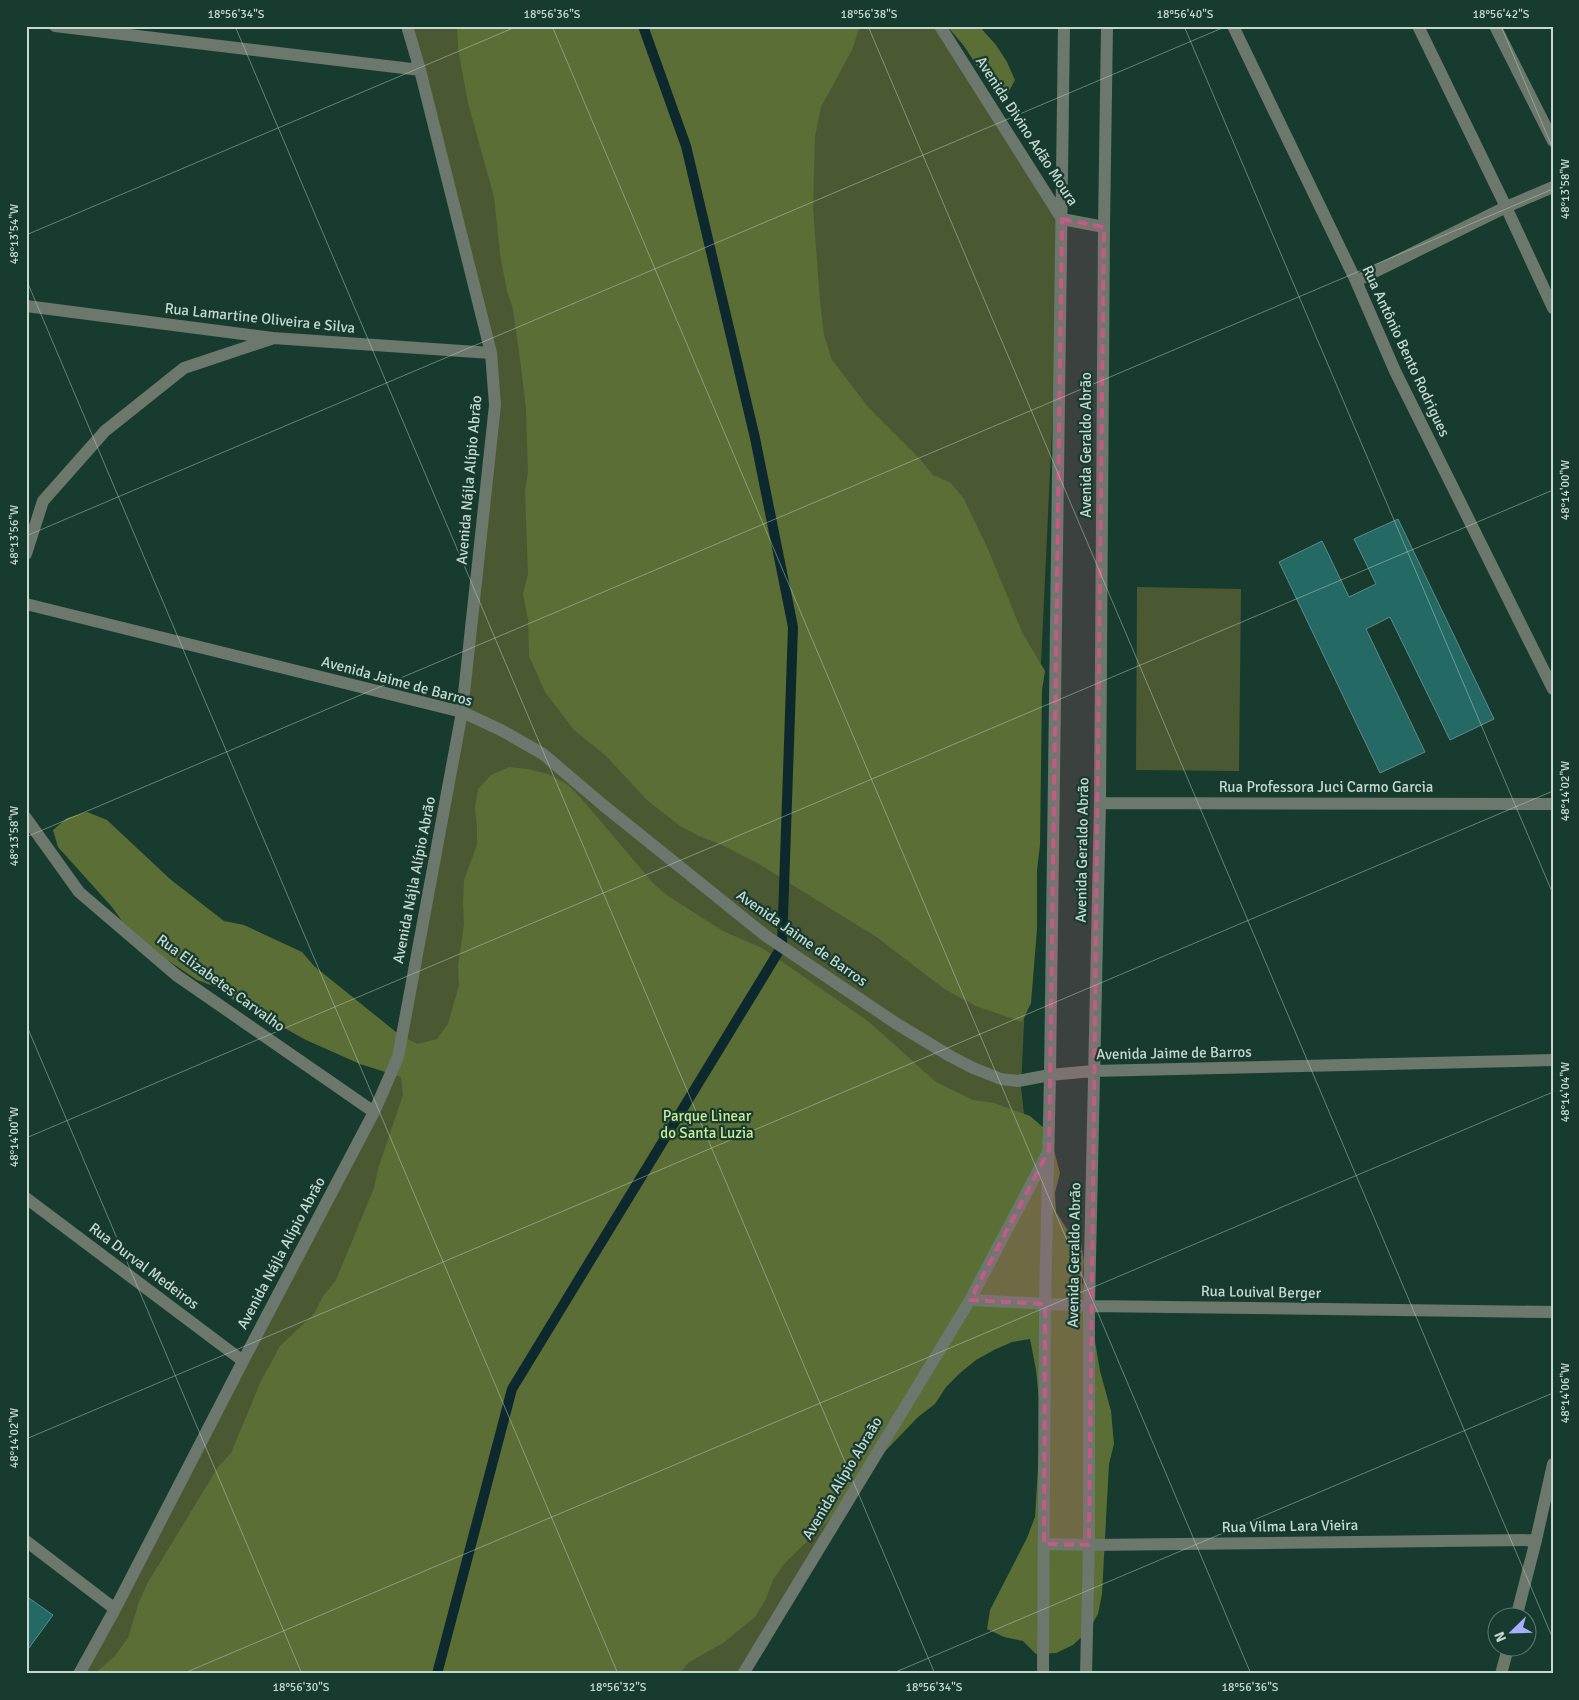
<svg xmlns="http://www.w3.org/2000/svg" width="1579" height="1700" font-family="Signika,sans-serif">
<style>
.green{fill:#4b5933}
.forest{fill:#5a6e35}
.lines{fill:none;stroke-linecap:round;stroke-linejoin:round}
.stream{stroke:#0e292e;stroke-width:10}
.building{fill:#256965;stroke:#608a87}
.minor{stroke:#6c776d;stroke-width:12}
.marked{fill:#c35c84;fill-opacity:0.2;stroke:#c35c84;stroke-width:4;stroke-dasharray:10 6;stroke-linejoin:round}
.ticks{fill:none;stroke:#c6d9d1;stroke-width:1;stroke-opacity:0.45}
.labels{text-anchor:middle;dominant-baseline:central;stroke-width:4.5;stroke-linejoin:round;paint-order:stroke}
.street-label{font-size:15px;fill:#c6d9d1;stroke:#183b2f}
.park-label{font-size:15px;fill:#cdec97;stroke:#183b2f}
.neatline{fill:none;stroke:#c6d9d1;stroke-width:2}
.ticks-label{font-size:12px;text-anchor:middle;fill:#c6d9d1}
</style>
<rect width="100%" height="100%" fill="#183b2f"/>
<path class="green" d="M 407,26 L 940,26 L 1062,219 L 1021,1087 L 1045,1304 L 969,1300 L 743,1674 L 79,1674 L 398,1057 L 462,712 L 495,405 L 491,353 Z
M 1137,587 L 1241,589 L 1239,771 L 1136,770 Z"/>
<path class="forest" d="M 457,26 L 860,26 L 852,50 L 821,107 L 815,136 L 813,208 L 820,302 L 824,335 L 832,360 L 869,408 L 919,458 L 933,475 L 951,483 L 964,499 L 988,549 L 1022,632 L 1045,671 L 1042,690 L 1040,845 L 1037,870 L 1037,929 L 1031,1003 L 1022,1022 L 976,1006 L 959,997 L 943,988 L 878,938 L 757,863 L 720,844 L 699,836 L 680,826 L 647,800 L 605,755 L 574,730 L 545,692 L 529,656 L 528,619 L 523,594 L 528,574 L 525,491 L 528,472 L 526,409 L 521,367 L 513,309 L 507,291 L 500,254 L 494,197 L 468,103 L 458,48 Z
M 947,26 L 979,26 L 996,45 L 1007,62 L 1015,80 L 1006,97 L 979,69 L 964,46 Z
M 509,767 L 528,769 L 548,774 L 568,785 L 581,798 L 653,883 L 668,896 L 723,931 L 762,948 L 868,1021 L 936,1082 L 973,1100 L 994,1103 L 1030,1116 L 1044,1128 L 1054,1150 L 1060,1173 L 1055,1193 L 1056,1212 L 1067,1229 L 1081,1242 L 1084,1261 L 1082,1282 L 1089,1306 L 1100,1371 L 1111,1411 L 1114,1444 L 1109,1464 L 1102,1594 L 1098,1614 L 1088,1631 L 1073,1645 L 1056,1653 L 1036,1654 L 1023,1641 L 1004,1637 L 987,1629 L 990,1610 L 1027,1538 L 1035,1517 L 1041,1419 L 1036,1370 L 1030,1339 L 1012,1342 L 994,1350 L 976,1360 L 960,1373 L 946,1387 L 935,1404 L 918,1417 L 871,1466 L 842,1504 L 829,1520 L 784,1564 L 773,1580 L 766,1599 L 755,1617 L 723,1643 L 689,1662 L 679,1674 L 94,1674 L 115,1656 L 128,1638 L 139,1602 L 147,1584 L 218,1467 L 231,1453 L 261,1381 L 280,1346 L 314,1314 L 323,1296 L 336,1280 L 374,1188 L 378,1169 L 403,1095 L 401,1077 L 360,1064 L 306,1040 L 232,999 L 216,987 L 197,980 L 166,959 L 122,921 L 112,907 L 58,847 L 53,830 L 67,818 L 87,812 L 107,820 L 170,879 L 224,921 L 244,925 L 302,952 L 314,966 L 401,1036 L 418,1044 L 437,1039 L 448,1024 L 459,985 L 458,967 L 464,924 L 463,903 L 464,880 L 477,845 L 477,827 L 475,808 L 478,789 L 491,775 Z"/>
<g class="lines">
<path class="stream" d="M 437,1674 L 512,1389 L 782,946 L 793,627 L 755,438 L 686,146 L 643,26"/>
</g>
<path class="building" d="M 1398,519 L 1494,719 L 1450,740 L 1390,617 L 1366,629 L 1425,752 L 1380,773 L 1279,562 L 1322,541 L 1349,597 L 1376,584 L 1354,539 Z
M 26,1596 L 53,1615 L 26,1652 Z"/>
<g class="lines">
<path class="minor" d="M 55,26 L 420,70
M 940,26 L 1062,219 L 1104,227
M 1233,26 L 1356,281 L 1395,371 L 1553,689
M 1418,26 L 1506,207 L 1553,308
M 1495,26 L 1553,141
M 1356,281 L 1506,207 L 1553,187
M 26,306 L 273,338 L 491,353
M 26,554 L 43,501 L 105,431 L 184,368 L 271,339
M 26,604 L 462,712 L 501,730 L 543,754 L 603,805 L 766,936 L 897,1024 L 950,1056 L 973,1068 L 1001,1079 L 1018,1081 L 1050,1075 L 1093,1071 L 1553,1060
M 1100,803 L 1553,804
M 26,818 L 79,892 L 176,975 L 374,1112
M 26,1198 L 243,1361
M 970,1300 L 1089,1306 L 1553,1312
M 26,1541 L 115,1609
M 1044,1544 L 1089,1545 L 1536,1540
M 1516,1618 L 1536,1540 L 1553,1464
M 79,1674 L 115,1609 L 243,1361 L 374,1112 L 398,1057 L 462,712 L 495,405 L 491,353 L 420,70 L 407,26
M 743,1674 L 970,1300 L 1047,1154
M 1043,1674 L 1045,1304 L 1050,1075 L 1064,26
M 1086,1674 L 1089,1545 L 1089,1306 L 1100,803 L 1104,227 L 1107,26
M 1501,1674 L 1508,1648"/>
</g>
<path class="marked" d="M 1062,219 L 1104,227 L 1089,1545 L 1044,1544 L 1045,1304 L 970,1300 L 1049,1150 Z"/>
<path class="ticks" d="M 235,26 L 935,1674M 552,26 L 1251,1674M 868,26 L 1553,1639M 1184,26 L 1553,894M 1501,26 L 1553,149M 26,235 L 518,26M 26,279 L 618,1674M 26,536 L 1227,26M 26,837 L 1553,189M 26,1024 L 302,1674M 26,1138 L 1553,490M 26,1439 L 1553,791M 182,1674 L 1553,1092M 891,1674 L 1553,1393"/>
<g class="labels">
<g class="street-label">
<text transform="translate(1027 131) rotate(57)">Avenida Divino Adão Moura</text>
<text transform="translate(260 318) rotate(6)">Rua Lamartine Oliveira e Silva</text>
<text transform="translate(1406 351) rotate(65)">Rua Antônio Bento Rodrigues</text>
<text transform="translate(1086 445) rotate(-90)">Avenida Geraldo Abrão</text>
<text transform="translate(469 480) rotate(-85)">Avenida Nájla Alípio Abrão</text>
<text transform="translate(397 681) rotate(15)">Avenida Jaime de Barros</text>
<text x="1326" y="787">Rua Professora Juci Carmo Garcia</text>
<text transform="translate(1082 850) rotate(-89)">Avenida Geraldo Abrão</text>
<text transform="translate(414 880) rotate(-79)">Avenida Nájla Alípio Abrão</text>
<text transform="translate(802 938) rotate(35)">Avenida Jaime de Barros</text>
<text transform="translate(221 983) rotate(36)">Rua Elizabetes Carvalho</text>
<text transform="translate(1174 1053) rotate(-1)">Avenida Jaime de Barros</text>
<text transform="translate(281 1253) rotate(-62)">Avenida Nájla Alípio Abrão</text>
<text transform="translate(1074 1255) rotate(-89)">Avenida Geraldo Abrão</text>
<text transform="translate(144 1266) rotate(37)">Rua Durval Medeiros</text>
<text transform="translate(1261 1292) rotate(1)">Rua Louival Berger</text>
<text transform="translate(842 1478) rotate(-59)">Avenida Alípio Abraão</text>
<text transform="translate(1290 1526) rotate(-1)">Rua Vilma Lara Vieira</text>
</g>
<g class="park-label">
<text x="707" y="1116">Parque Linear<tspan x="707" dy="17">do Santa Luzia</tspan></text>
</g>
</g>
<rect width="1579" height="1700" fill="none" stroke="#183b2f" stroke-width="55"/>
<g transform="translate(1512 1632) rotate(247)"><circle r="24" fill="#183b2f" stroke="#5e7a70"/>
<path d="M0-4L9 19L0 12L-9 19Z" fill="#a5b1fc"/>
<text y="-8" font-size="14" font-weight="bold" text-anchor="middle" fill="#c6d9d1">N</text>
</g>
<rect x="28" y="28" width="1524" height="1644" class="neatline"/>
<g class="ticks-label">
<text x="236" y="18">18°56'34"S</text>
<text x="552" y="18">18°56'36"S</text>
<text x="869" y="18">18°56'38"S</text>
<text x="1185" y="18">18°56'40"S</text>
<text x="1501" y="18">18°56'42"S</text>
<text transform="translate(1565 189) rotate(-90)" y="4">48°13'58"W</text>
<text transform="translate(14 234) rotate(-90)" y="4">48°13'54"W</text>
<text transform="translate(1565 490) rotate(-90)" y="4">48°14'00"W</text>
<text transform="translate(14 535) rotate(-90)" y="4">48°13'56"W</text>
<text transform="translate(1565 791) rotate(-90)" y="4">48°14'02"W</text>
<text transform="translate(14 836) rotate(-90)" y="4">48°13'58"W</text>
<text transform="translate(1565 1092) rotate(-90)" y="4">48°14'04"W</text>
<text transform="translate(14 1137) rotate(-90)" y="4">48°14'00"W</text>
<text transform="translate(1565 1393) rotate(-90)" y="4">48°14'06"W</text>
<text transform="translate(14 1438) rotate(-90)" y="4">48°14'02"W</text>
<text x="301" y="1691">18°56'30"S</text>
<text x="618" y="1691">18°56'32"S</text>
<text x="934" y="1691">18°56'34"S</text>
<text x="1250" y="1691">18°56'36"S</text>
</g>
</svg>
